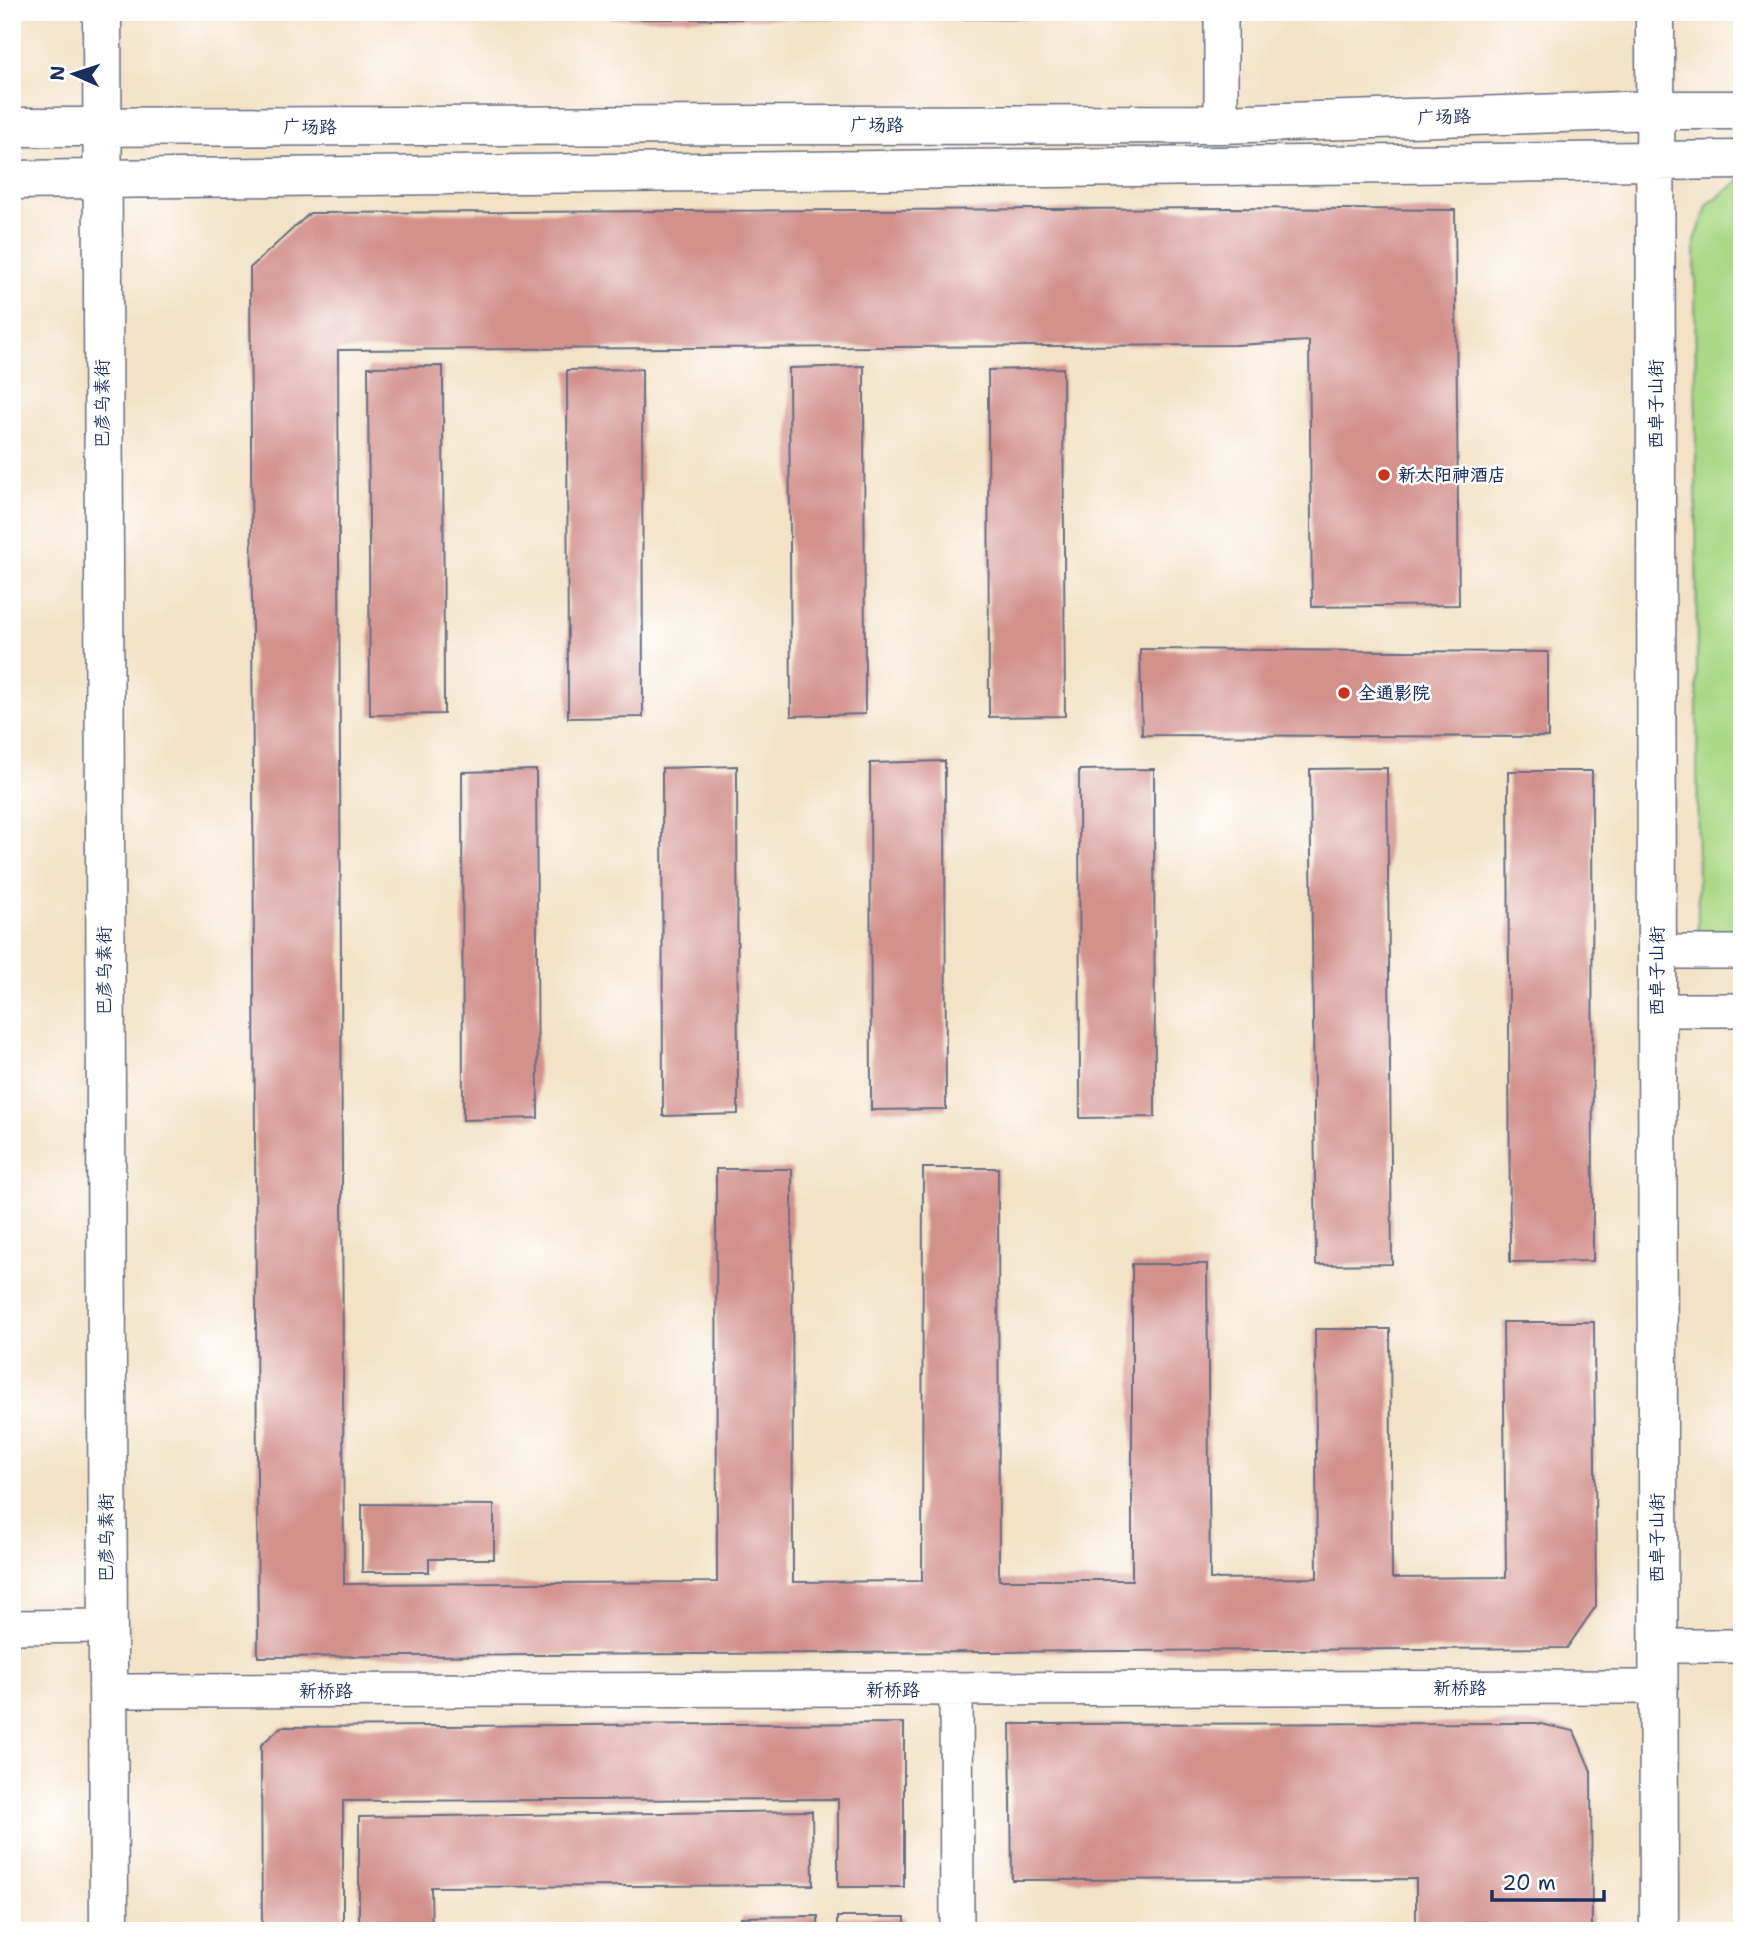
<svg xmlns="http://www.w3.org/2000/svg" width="1754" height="1943" viewBox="0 0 1754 1943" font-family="'Shantell Sans','LXGW WenKai TC',sans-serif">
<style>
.green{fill:#aad885;stroke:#628472;stroke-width:2}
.building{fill:#d3918c}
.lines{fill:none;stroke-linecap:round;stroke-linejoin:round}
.street-casing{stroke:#676e82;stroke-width:36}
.secondary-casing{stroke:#676e82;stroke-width:41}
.street{stroke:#fff;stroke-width:33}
.secondary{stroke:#fff;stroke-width:38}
.poi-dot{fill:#c8321e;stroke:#fff;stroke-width:2.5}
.labels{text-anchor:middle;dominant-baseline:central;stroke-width:5;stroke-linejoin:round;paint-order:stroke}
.street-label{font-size:18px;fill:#1b2f5e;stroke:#fff}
.poi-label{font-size:18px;font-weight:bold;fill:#1b2f5e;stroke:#fff;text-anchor:start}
</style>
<rect width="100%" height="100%" fill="#fff"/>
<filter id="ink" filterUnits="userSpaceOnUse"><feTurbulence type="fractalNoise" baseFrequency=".0143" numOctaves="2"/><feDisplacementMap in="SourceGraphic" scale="14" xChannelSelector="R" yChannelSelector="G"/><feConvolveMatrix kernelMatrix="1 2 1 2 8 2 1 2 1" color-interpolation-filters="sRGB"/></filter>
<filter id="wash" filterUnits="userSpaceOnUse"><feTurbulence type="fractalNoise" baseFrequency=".00686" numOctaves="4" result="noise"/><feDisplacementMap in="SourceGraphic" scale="28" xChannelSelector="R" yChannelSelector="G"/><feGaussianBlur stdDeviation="1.57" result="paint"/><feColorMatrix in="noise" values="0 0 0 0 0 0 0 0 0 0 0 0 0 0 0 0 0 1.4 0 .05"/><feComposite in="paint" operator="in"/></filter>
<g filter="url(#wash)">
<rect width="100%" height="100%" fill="#f3e2c6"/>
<path class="green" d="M 1742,179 L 1742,932 L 1698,932 L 1695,241 L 1708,204 Z"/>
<g id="blocks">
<path class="building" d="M 610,12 L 1187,12 L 1187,19 L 610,19 Z
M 1235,208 L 1455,210 L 1459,605 L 1312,607 L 1309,341 L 1235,345 L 338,350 L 344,1584 L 717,1582 L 716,1169 L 792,1169 L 793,1582 L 922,1581 L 923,1168 L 998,1168 L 999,1580 L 1132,1580 L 1132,1264 L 1207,1264 L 1210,1579 L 1317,1578 L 1315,1329 L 1390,1329 L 1392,1578 L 1506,1577 L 1503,1322 L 1594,1322 L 1596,1606 L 1567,1648 L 258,1657 L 250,268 L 310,213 Z
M 443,366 L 444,714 L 370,715 L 368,367 Z
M 864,366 L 865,714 L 791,716 L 789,368 Z
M 1063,368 L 1065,716 L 989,717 L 988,370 Z
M 642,369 L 643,717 L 568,718 L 567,370 Z
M 1140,649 L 1548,652 L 1548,737 L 1142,735 Z
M 945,761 L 946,1109 L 871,1110 L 870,763 Z
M 737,766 L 738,1114 L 663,1116 L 662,768 Z
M 1387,768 L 1392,1264 L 1316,1265 L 1310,769 Z
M 1154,769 L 1155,1117 L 1080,1118 L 1079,770 Z
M 536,770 L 538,1118 L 463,1120 L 462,772 Z
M 1508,771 L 1592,771 L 1593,1261 L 1510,1262 Z
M 362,1504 L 494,1505 L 494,1559 L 429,1559 L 429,1572 L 362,1572 Z
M 904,1723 L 904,1887 L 838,1887 L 838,1799 L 343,1801 L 343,1931 L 262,1931 L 261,1745 L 281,1727 Z
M 1536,1723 L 1574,1731 L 1591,1771 L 1592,1931 L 1416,1931 L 1416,1879 L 1012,1880 L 1010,1724 Z
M 812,1811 L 813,1885 L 431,1887 L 432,1931 L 359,1931 L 359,1817 Z
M 818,1916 L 818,1931 L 742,1931 L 741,1917 Z
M 837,1917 L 905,1917 L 905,1931 L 837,1931 Z
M 1142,1928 L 1184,1928 L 1184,1931 L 1142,1931 Z"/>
</g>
</g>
<g filter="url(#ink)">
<use href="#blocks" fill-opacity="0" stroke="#676e82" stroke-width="2"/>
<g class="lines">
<defs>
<path id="street" d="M 1221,12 L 1221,124
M 1657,952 L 1742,952
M 1657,1010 L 1742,1010
M 12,1627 L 107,1626
M 1658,1646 L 1742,1646
M 956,1690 L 957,1931
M 127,1691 L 1658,1687"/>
<path id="secondary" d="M 102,12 L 109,1931
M 1655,12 L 1659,1931
M 12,127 L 1221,124 L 1655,110 L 1742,110
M 12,180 L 1742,160"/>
</defs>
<use href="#street" class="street-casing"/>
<use href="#secondary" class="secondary-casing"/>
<use href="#street" class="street"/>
<use href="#secondary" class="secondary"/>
</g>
</g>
<g class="poi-dot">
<circle cx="1384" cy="475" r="7"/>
<circle cx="1344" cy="693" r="7"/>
</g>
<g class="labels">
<g class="street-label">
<text transform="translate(1444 117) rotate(-2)">广场路</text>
<text x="877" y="125">广场路</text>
<text x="310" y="127">广场路</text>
<text transform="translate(102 404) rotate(-90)">巴彦乌素街</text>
<text transform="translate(1656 404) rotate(-90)">西卓子山街</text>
<text transform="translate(104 971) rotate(-90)">巴彦乌素街</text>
<text transform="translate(1657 971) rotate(-90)">西卓子山街</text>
<text transform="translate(106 1538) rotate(-90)">巴彦乌素街</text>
<text transform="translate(1657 1538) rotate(-90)">西卓子山街</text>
<text x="1460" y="1688">新桥路</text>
<text x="893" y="1690">新桥路</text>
<text x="326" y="1691">新桥路</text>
</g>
<g class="poi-label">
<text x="1398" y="475">新太阳神酒店</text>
<text x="1358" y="693">全通影院</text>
</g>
</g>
<rect width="1754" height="1943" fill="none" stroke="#fff" stroke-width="42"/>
<g transform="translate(74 74) rotate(273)" stroke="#ffffff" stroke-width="5" paint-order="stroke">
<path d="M0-5L12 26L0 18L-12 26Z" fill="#1b2f5e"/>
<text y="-10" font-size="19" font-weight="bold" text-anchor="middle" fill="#1b2f5e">N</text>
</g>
<path d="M1492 1890v10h112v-10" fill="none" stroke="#1b2f5e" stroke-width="3.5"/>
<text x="1502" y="1890" font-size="21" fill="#1b2f5e" stroke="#ffffff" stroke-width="5" paint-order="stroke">20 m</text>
</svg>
